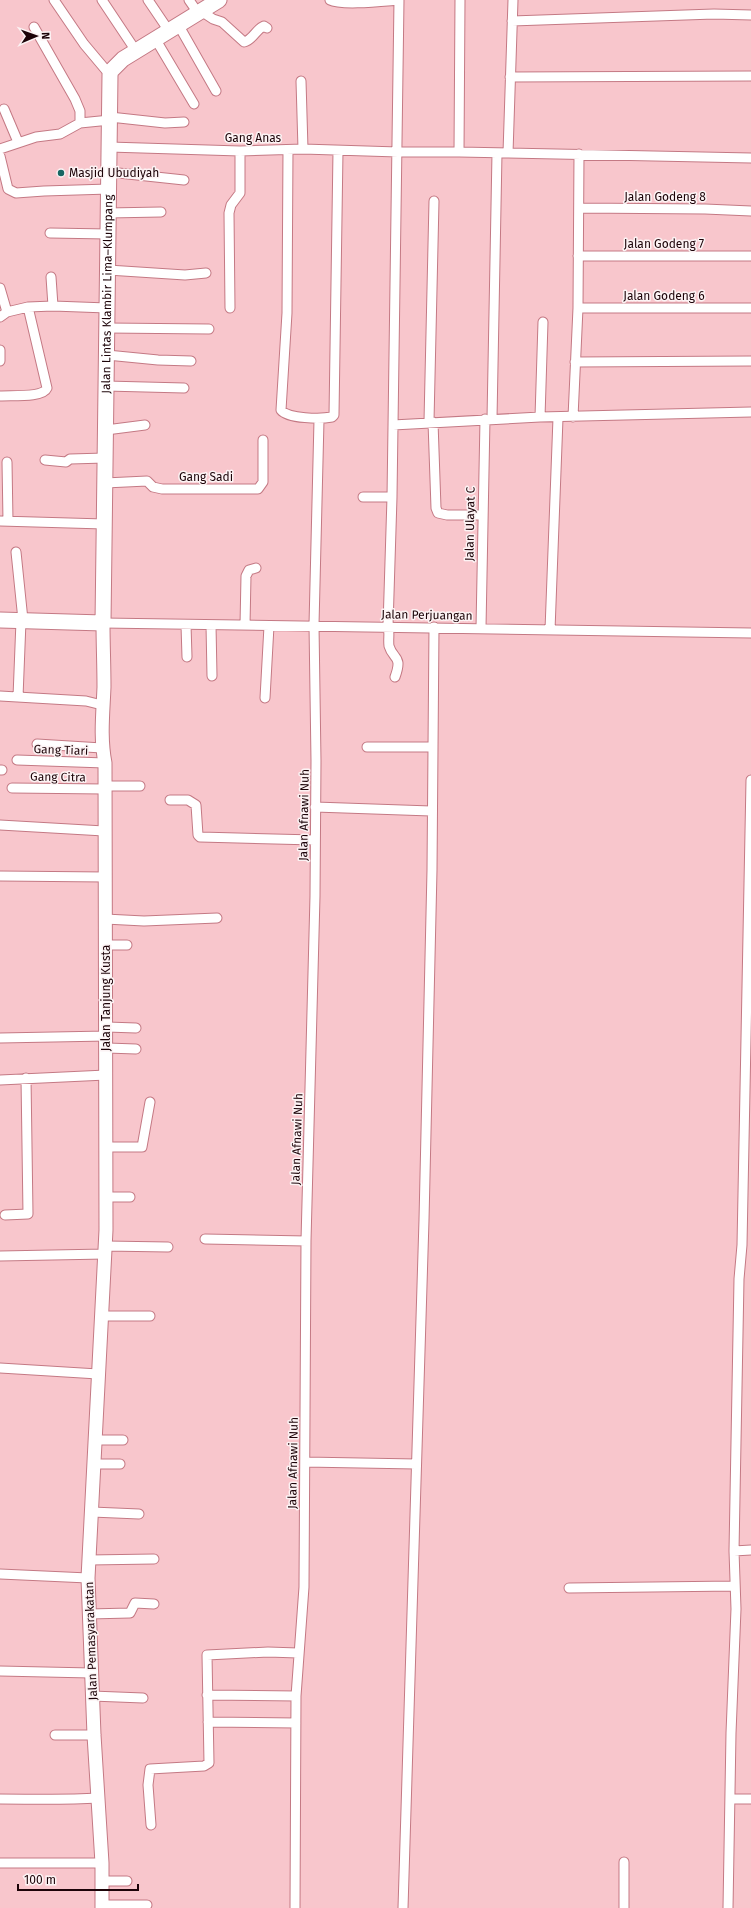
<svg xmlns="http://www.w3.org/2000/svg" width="751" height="1908" viewBox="0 0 751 1908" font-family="'Fira Sans',sans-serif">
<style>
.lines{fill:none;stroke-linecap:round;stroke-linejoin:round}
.street-casing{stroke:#c47984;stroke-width:11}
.secondary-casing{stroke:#c47984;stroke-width:15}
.primary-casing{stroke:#c47984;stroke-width:17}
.street{stroke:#fff;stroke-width:9}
.secondary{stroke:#fff;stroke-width:13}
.primary{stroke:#fff;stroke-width:15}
.poi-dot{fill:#186663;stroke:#fcf3f4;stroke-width:1.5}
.labels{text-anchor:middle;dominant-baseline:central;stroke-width:3;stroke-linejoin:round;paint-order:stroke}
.street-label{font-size:12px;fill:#1c0308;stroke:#fcf3f4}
.poi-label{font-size:12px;fill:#1c0308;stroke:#fcf3f4;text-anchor:start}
</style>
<rect width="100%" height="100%" fill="#f8c6cc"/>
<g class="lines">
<defs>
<path id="street" d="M 54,0 L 84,44 L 110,75
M 102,0 L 136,51
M 148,0 L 169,31
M 189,0 L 198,13
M 330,0 C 342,6 385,1 399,0
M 201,11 L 213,19 L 222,22 L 244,42 C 253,40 256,29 264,26 L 267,28
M 512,21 L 714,14 L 751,15
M 179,26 L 216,91
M 34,27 L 75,99 L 80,111 L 80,123
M 156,40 L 194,104
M 510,77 L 751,76
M 301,81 L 303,149
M 4,109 L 18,142
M 110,117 L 165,123 L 184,122
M 109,147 L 240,151 L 303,149 L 398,152 L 459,152 L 751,158
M 0,149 L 36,137 L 60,134 L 80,123 L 110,120
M 288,150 L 287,313 L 281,410 C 288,419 321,419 332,417 L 334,415 L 338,151
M 459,152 L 460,0
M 508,153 L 513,0
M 0,156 L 8,189 L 16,193 L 44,191 L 109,189
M 109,172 L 184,180
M 579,208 L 705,209 L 751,211
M 108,213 L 161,212
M 50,233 L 108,234
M 578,256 L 751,256
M 108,270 L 185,275 L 206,273
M 51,277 L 53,306
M 0,288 L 7,312
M 230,308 L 229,213 L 231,205 L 240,193 L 240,151
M 578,308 L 751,308
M 0,317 L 7,312 L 28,307
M 107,328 L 209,329
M 0,350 L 0,361
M 107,355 L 158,360 L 191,361
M 575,362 L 751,361
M 106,386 L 184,388
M 0,396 C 11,395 43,398 47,388 L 28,307 L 53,306 L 107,308
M 540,417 L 543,322
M 573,417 L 578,308 L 579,154
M 492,419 L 497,153
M 429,421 L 434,201
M 433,422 L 436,508 L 438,513 L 447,515 L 482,515
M 393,425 L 540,417 L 751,412
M 106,430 L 145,425
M 45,460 L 66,462 L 70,459 L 105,458
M 7,462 L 8,521
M 105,483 L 147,481 L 153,487 L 162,489 L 258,489 L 263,482 L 263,440
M 363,497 L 392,497
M 0,521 L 104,524
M 16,552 L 23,620
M 103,623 L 751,633
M 186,625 L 187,657
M 211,625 L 212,676
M 245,625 L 246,576 L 249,570 L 256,568
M 481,628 L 485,419
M 550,630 L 558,418
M 395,677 C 403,655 393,660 389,646 C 388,639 390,633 388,626 L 392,497 L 399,0
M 0,696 L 86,701 L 102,705
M 18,697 L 21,621
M 265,698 L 269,626
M 37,744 L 102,748
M 367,747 L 432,747
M 17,760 L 105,763
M 0,770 L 2,770
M 104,786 L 140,786
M 12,788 L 104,789
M 170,800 L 188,800 L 196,805 L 198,835 L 200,837 L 315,840
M 315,807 L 431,811
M 0,825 L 104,831
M 0,876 L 105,877
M 105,919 L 144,921 L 217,918
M 106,945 L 127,945
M 107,1027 L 136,1028
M 0,1038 L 107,1036
M 107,1048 L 136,1049
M 0,1080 L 106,1075
M 107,1147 L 142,1147 L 150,1102
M 106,1197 L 130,1197
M 5,1215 L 28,1214 L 26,1078
M 205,1239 L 306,1241
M 106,1246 L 168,1247
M 0,1256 L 105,1254
M 102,1316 L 150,1316
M 0,1368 L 98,1374
M 96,1440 L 123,1440
M 305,1462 L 416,1464
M 94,1464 L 120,1464
M 92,1512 L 139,1514
M 734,1551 L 751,1550
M 89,1560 L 154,1559
M 0,1574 L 88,1578
M 569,1588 L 735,1586
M 89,1614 L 130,1613 L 135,1603 L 154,1604
M 0,1671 L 91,1673
M 207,1695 L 296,1696
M 92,1696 L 143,1698
M 208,1722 L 296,1723
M 55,1735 L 94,1735
M 0,1799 C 33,1799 65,1800 98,1798
M 730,1799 L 751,1799
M 151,1825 L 148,1785 L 150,1769 L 204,1766 L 209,1763 L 207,1655 L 268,1652 L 298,1653
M 0,1863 L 102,1863
M 102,1881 L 127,1881
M 102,1905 L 147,1905
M 295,1908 L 296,1696 L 304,1587 L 306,1241 L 315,896 L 316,761 L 314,625 L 319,420
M 403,1908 L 424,1220 L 432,870 L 434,627
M 624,1908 L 624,1862
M 728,1908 L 731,1733 L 736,1609 L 734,1551 L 739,1279 L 742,1245 L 751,780"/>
<path id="secondary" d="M 102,1908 L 102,1863 L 94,1735 L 88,1578 L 106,1230 L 105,763 C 100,737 103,713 104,687 C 104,666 103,644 103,623"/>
<g id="primary">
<path id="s1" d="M 0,620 L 103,623 L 110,75 L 111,71 L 123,59 L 219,0"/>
</g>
</defs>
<use href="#street" class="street-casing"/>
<use href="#secondary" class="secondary-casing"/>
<use href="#primary" class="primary-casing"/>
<use href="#street" class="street"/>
<use href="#secondary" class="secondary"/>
<use href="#primary" class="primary"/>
</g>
<circle class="poi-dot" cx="61" cy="173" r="4"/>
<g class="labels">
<g class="street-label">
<text x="253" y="138">Gang Anas</text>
<text x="665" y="197">Jalan Godeng 8</text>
<text x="664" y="244">Jalan Godeng 7</text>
<text stroke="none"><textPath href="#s1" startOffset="432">Jalan Lintas Klambir Lima–Klumpang</textPath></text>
<text x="664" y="296">Jalan Godeng 6</text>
<text x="206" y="477">Gang Sadi</text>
<text transform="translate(470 524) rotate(-89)">Jalan Ulayat C</text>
<text transform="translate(427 615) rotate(1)">Jalan Perjuangan</text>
<text transform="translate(61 750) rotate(2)">Gang Tiari</text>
<text transform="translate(58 777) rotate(1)">Gang Citra</text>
<text transform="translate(304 815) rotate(-89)">Jalan Afnawi Nuh</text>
<text transform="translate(106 998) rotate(-90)">Jalan Tanjung Kusta</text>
<text transform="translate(297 1139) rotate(-88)">Jalan Afnawi Nuh</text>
<text transform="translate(293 1463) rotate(-89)">Jalan Afnawi Nuh</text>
<text transform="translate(91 1641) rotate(-92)">Jalan Pemasyarakatan</text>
</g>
<g class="poi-label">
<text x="69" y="173">Masjid Ubudiyah</text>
</g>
</g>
<g transform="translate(36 36) rotate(88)" stroke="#fcf3f4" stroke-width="3" paint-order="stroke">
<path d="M0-3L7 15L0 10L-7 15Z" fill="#1c0308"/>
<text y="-6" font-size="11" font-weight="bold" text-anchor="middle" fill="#1c0308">N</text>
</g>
<path d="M18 1884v6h120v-6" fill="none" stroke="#1c0308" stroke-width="2"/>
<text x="24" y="1884" font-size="12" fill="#1c0308" stroke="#fcf3f4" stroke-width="3" paint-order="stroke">100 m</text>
</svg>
